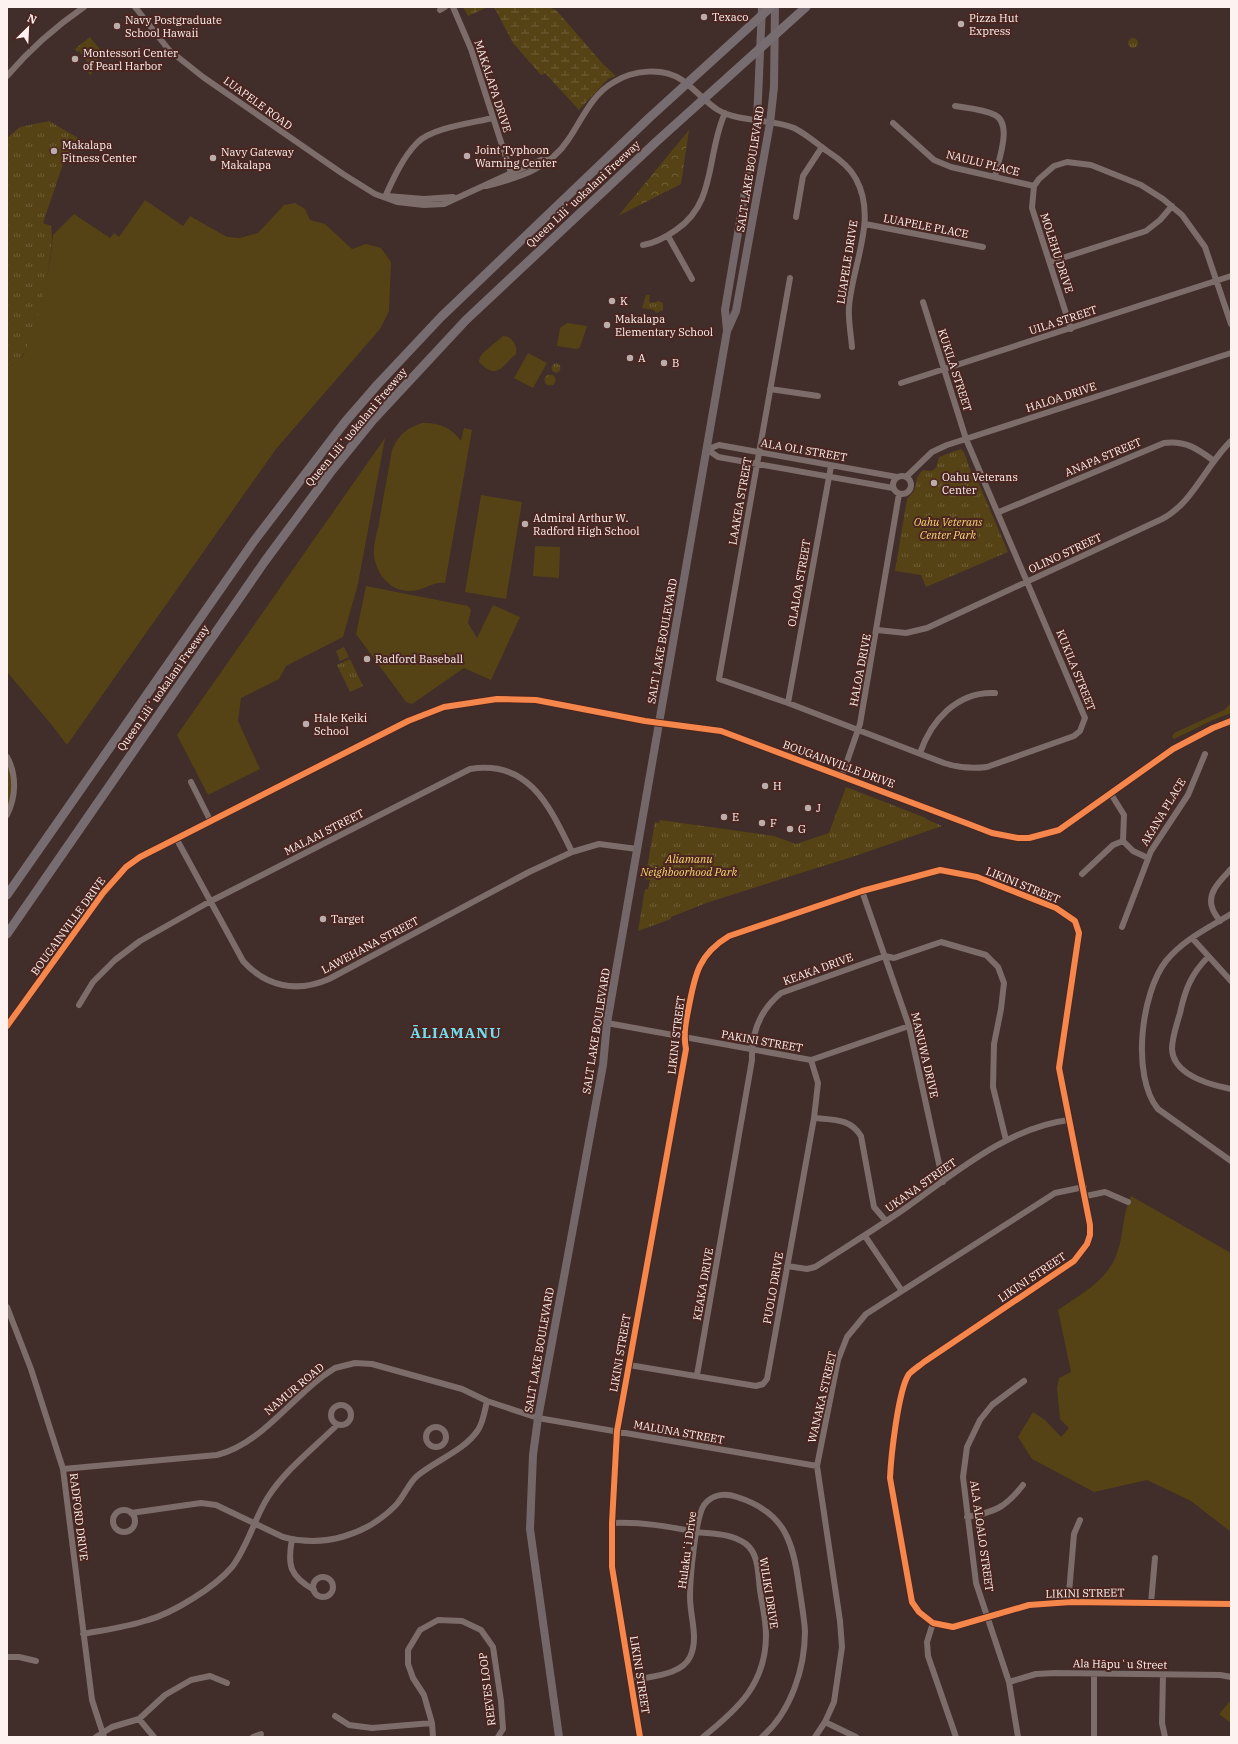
<svg xmlns="http://www.w3.org/2000/svg" width="1238" height="1744" viewBox="0 0 1238 1744" font-family="'IBM Plex Serif',serif">
<style>
.grass{fill:#554315}
.forest{fill:url(#forest-crowns)}
.wetland{fill:url(#wetland-marsh)}
.park{fill:url(#park-tufts)}
.lines{fill:none;stroke-linecap:round;stroke-linejoin:round}
.minor{stroke:#7c6c6a;stroke-width:6}
.major{stroke:#746769;stroke-width:8}
.highway{stroke:#776c70;stroke-width:9}
.cycleway-casing{stroke:#4b2620;stroke-width:8}
.cycleway{stroke:#f5874c;stroke-width:6}
.poi-dot{fill:#bbadab;stroke:#4b2620;stroke-width:1.5}
.labels{text-anchor:middle;dominant-baseline:central;stroke-width:4;stroke-linejoin:round;paint-order:stroke}
.poi-label{font-size:11px;fill:#fdf2f0;stroke:#4b2620;text-anchor:start}
.street-label{font-size:11px;fill:#fdf2f0;stroke:#4b2620}
.park-label{font-size:11px;font-style:italic;fill:#fad673;stroke:#4b2620}
.district-label{font-size:15px;font-weight:bold;letter-spacing:1px;fill:#73dcee;stroke:#4b2620}
</style>
<defs>
<pattern id="forest-crowns" width="20" height="18" patternUnits="userSpaceOnUse"><rect width="20" height="18" fill="#554315"/><path d="M2 6a3 3 0 1 1 6 0M12 15a3 3 0 1 1 6 0" fill="none" stroke="#6e5f37"/></pattern>
<pattern id="wetland-marsh" width="20" height="14" patternUnits="userSpaceOnUse"><rect width="20" height="14" fill="#554315"/><path d="M1 5h8M5 5V1M11 12h8M15 12V8" fill="none" stroke="#6e5f37"/></pattern>
<pattern id="park-tufts" width="24" height="20" patternUnits="userSpaceOnUse"><rect width="24" height="20" fill="#554315"/><path d="M3 7l-1-3M5 7V3M7 7l1-3M15 17l-1-3M17 17v-4M19 17l1-3" fill="none" stroke="#6e5f37"/></pattern>
</defs>
<rect width="100%" height="100%" fill="#412d2a"/>
<path class="grass" d="M 145,200 L 183,226 L 190,216 L 227,237 L 240,238 L 258,233 L 284,205 L 295,203 L 305,209 L 310,220 L 325,224 L 352,249 L 366,244 L 381,248 L 391,262 L 389,311 L 380,329 L 276,449 L 67,745 L 51,724 L 7,672 L 7,369 L 23,356 L 29,342 L 43,296 L 50,262 L 53,235 L 74,214 L 110,238 L 114,233 L 119,237 Z
M 567,323 L 587,326 L 580,347 L 577,349 L 557,346 L 560,328 Z
M 503,336 C 512,336 518,346 516,354 C 500,368 497,380 479,362 L 480,357 L 484,352 Z
M 528,353 L 547,363 L 533,388 L 514,378 Z
M 422,423 C 439,422 452,428 461,441 L 464,428 L 472,430 L 445,583 C 430,581 421,595 401,590 C 386,586 376,571 374,556 C 373,545 377,533 379,523 C 383,498 388,474 392,450 C 398,435 407,428 422,423 Z
M 385,438 L 358,584 L 343,637 L 286,666 L 279,679 L 241,698 L 238,721 L 260,769 L 208,795 L 177,735 Z
M 481,495 L 522,502 L 506,599 L 465,592 Z
M 535,546 L 560,547 L 559,578 L 533,576 Z
M 366,586 L 468,606 L 471,610 L 468,623 L 477,638 L 493,605 L 520,617 L 491,680 L 464,668 L 412,704 L 406,702 L 356,634 Z
M 1231,703 L 1231,713 L 1213,720 L 1174,739 L 1172,737 L 1174,733 L 1224,710 Z
M 1131,1196 L 1231,1253 L 1231,1532 L 1191,1501 L 1147,1480 L 1094,1492 L 1032,1459 L 1018,1437 L 1033,1412 L 1045,1420 L 1061,1437 L 1069,1428 L 1060,1419 L 1057,1388 L 1059,1378 L 1071,1372 L 1058,1310 C 1080,1294 1108,1281 1117,1253 C 1124,1234 1122,1215 1131,1196 Z
M 1231,1700 L 1231,1723 L 1219,1714 Z"/>
<path class="forest" d="M 689,130 L 681,184 L 618,216 Z"/>
<path class="wetland" d="M 463,7 L 488,7 L 468,16 Z
M 494,7 L 549,7 L 557,11 L 603,64 L 616,76 L 608,79 L 579,110 L 545,73 L 541,75 L 513,43 Z"/>
<path class="park" d="M 90,37 L 101,51 L 91,75 L 88,72 L 92,68 L 79,51 L 77,52 L 75,49 Z
M1128 43a5 5 0 1 1 10 0a5 5 0 1 1-10 0Z
M 49,121 L 78,138 L 63,164 L 43,223 L 51,226 C 56,252 37,332 23,355 C 20,360 12,365 7,369 L 7,138 L 20,127 Z
M 646,295 L 650,295 L 649,302 L 653,303 L 658,301 L 663,303 L 663,310 L 656,313 L 654,310 L 642,308 Z
M551.5 368a4.5 4.5 0 1 1 9 0a4.5 4.5 0 1 1-9 0Z
M544.5 380a5.5 5.5 0 1 1 11 0a5.5 5.5 0 1 1-11 0Z
M 961,449 L 964,452 L 975,483 L 978,482 L 980,486 L 1008,552 L 926,587 L 921,575 L 895,571 L 907,499 C 909,496 912,494 914,491 C 918,482 914,478 923,470 L 931,471 L 936,468 L 939,457 Z
M 344,647 L 349,657 L 340,661 L 336,651 Z
M 350,659 L 363,686 L 350,692 L 337,665 Z
M 7,757 L 14,786 L 7,815 Z
M 846,787 L 926,818 L 926,819 L 942,826 L 858,855 L 709,902 L 671,917 L 671,919 L 638,931 L 645,889 L 648,889 L 650,880 L 645,879 L 655,822 L 659,823 L 660,820 L 774,836 L 796,844 L 829,833 Z"/>
<g class="lines">
<path class="minor" d="M 135,7 L 169,50 L 203,77 L 343,174 L 375,194 L 397,202 L 424,205 L 444,204 L 518,170 L 541,160 L 548,160
M 453,7 L 471,49 L 511,173
M 440,10 L 445,7
M 7,76 C 30,49 55,27 84,7
M 955,106 C 967,108 983,109 995,115 C 1013,124 998,161 995,177
M 893,123 L 934,160 L 951,167 L 1034,186
M 486,186 C 518,178 549,169 568,140 C 582,120 591,95 614,82 C 633,70 663,67 682,80 C 695,89 705,102 718,110 C 741,123 770,118 794,128 C 806,134 816,143 827,151 C 838,158 850,167 856,179 C 878,219 852,265 849,307 C 848,320 851,334 852,347
M 387,196 L 424,199 L 453,197
M 385,197 C 393,179 403,157 417,143 C 431,128 472,123 493,118
M 796,217 L 803,176 L 822,147
M 865,224 L 983,247
M 668,236 L 692,279
M 643,245 C 656,243 666,237 676,230 C 717,203 706,154 725,113
M 1050,262 L 1146,231 L 1160,220 L 1172,206
M 790,278 L 719,679 L 788,703 L 944,763 C 959,768 971,769 987,767 L 1074,736 L 1080,731 L 1085,718 L 966,439 L 923,302
M 1071,329 L 1032,208 L 1034,186 L 1039,179 L 1054,166 L 1067,162 L 1091,165 L 1141,185 L 1163,199 L 1182,215 L 1205,247 L 1231,324
M 901,383 L 1231,276
M 770,389 L 818,396
M 707,449 L 718,457 L 893,488
M 708,449 L 719,445 L 897,477
M893 485a9 9 0 1 1 18 0a9 9 0 1 1-18 0Z
M 906,477 L 932,452 L 947,445 L 1231,353
M 999,512 L 1164,443 C 1185,440 1198,449 1214,461
M 877,630 L 906,633 L 927,628 L 1162,519 C 1193,503 1206,465 1231,441
M 788,703 L 831,466
M 920,753 C 931,721 957,691 995,693
M 7,757 C 17,775 16,797 7,815
M 842,776 L 860,724 L 899,494
M 191,782 L 210,820
M 1111,794 L 1124,815 L 1123,841 L 1133,851 L 1148,858
M 176,838 L 243,961 C 266,987 297,993 329,979 L 529,872 L 572,852 L 599,844 L 637,849
M 1082,874 L 1113,845 L 1123,841
M 862,891 L 909,1026 L 943,1182
M 1231,914 C 1208,928 1183,940 1166,961 C 1141,993 1131,1076 1158,1109 L 1231,1161
M 1220,921 C 1217,917 1213,912 1212,907 C 1207,892 1222,879 1231,869
M 1122,927 L 1151,851 L 1188,795 L 1205,754
M 1192,938 L 1231,981
M 1208,957 C 1191,974 1185,990 1180,1013 C 1177,1024 1172,1037 1172,1049 C 1173,1075 1211,1085 1231,1089
M 79,1005 L 93,982 L 115,960 L 140,941 L 209,902 L 470,769 C 529,759 550,807 572,852
M 607,1023 L 811,1060 L 909,1026
M 7,1026 L 103,893 L 126,867 L 140,857 L 408,721 L 444,707 L 497,699 L 536,700 L 645,721 L 721,731 L 966,823 L 992,833 L 1018,838 L 1029,838 L 1059,830 L 1173,749 L 1213,728 L 1231,721
M 814,1118 C 833,1120 850,1118 861,1136 L 874,1207 L 886,1221
M 1086,1196 L 1105,1192 L 1128,1202
M 865,1236 L 902,1291
M 787,1266 L 807,1269 L 815,1267 C 846,1247 877,1228 907,1207 C 955,1173 1009,1127 1069,1120
M 7,1307 L 31,1369 L 63,1469 L 92,1700 L 104,1737
M 629,1365 L 756,1386 L 763,1384 L 767,1379 L 814,1118 L 818,1083 L 811,1060
M 697,1375 L 752,1060 C 751,1033 759,1011 781,993 L 885,956 L 894,958 L 941,942 L 986,955 L 998,967 L 1004,983 L 1001,1009 L 994,1044 L 993,1087 L 1006,1140
M331 1415a10 10 0 1 1 20 0a10 10 0 1 1-20 0Z
M426 1437a10 10 0 1 1 20 0a10 10 0 1 1-20 0Z
M 63,1469 L 217,1455 C 260,1444 288,1402 323,1376 L 335,1368 L 355,1363 L 372,1364 L 462,1389 L 487,1401 L 538,1418 L 817,1466
M113 1521a11 11 0 1 1 22 0a11 11 0 1 1-22 0Z
M 131,1513 L 201,1503 L 216,1505 L 283,1537 C 324,1548 366,1535 395,1506 C 404,1497 408,1484 417,1476 C 436,1460 464,1451 478,1430 C 483,1423 485,1410 487,1401
M 967,1517 C 995,1512 1005,1508 1023,1485
M 612,1523 C 644,1522 665,1526 696,1532 C 713,1534 731,1533 746,1544 C 759,1554 758,1575 760,1590 C 762,1604 766,1620 766,1635 C 766,1684 738,1709 703,1737
M 292,1539 C 287,1566 290,1576 314,1590
M313 1587a10 10 0 1 1 20 0a10 10 0 1 1-20 0Z
M 1071,1602 L 1069,1593 L 1074,1534 L 1080,1520
M 1151,1603 L 1155,1558
M 933,1623 L 927,1642 L 928,1656 L 956,1737
M 83,1634 C 104,1630 127,1627 148,1620 C 173,1613 215,1587 232,1567 C 248,1546 254,1519 268,1497 C 286,1469 314,1448 337,1425
M 7,1657 L 19,1657 L 36,1661
M 1163,1675 L 1162,1723 L 1165,1737
M 630,1681 C 649,1676 681,1676 690,1657 C 699,1638 690,1617 690,1597 C 690,1579 695,1519 704,1505 C 712,1494 725,1493 737,1497 C 784,1512 793,1540 799,1586 C 801,1600 804,1616 805,1631 C 805,1668 791,1712 762,1737
M 1009,1682 L 1036,1674 L 1055,1673 L 1220,1675 L 1231,1677
M 335,1716 L 349,1725 L 372,1728 L 432,1723
M 139,1719 L 154,1737
M 825,1722 L 856,1737
M 96,1737 L 112,1727 L 139,1719 L 165,1695 L 191,1680 L 210,1676 L 227,1683
M 253,1737 L 261,1734
M 433,1737 L 432,1723 L 424,1695 L 413,1678 L 408,1664 L 408,1650 L 420,1630 L 438,1620 L 462,1621 L 481,1630 L 493,1647 L 501,1701 L 503,1729 L 498,1737
M 640,1737 L 612,1567 L 612,1523 L 617,1431 L 686,1049 C 683,1034 686,1021 689,1006 C 695,974 699,954 729,936 L 862,891 L 940,870 L 977,877 L 1056,908 L 1075,921 L 1079,933 L 1059,1068 L 1090,1225 L 1090,1235 L 1087,1244 L 1074,1261 L 924,1362 C 919,1366 913,1370 909,1374 C 898,1390 891,1457 890,1478 L 912,1602 L 919,1612 L 933,1623 L 953,1627 L 1029,1605 L 1071,1602 L 1231,1604
M 815,1737 L 825,1722 L 834,1702 L 842,1647 L 840,1621 L 817,1466 L 838,1360 L 847,1337 L 866,1314 L 1055,1193 L 1084,1187
M 1018,1737 L 1009,1682 L 976,1583 L 963,1477 L 967,1447 L 980,1420 L 992,1405 L 1024,1381
M 1094,1737 L 1094,1674"/>
<path class="major" d="M 727,330 L 725,310 L 757,121 L 762,7
M 559,1737 L 530,1529 L 533,1455 L 538,1418 L 603,1065 L 607,1023 L 727,331 L 736,311 L 770,123 L 774,87 L 775,7"/>
<path class="highway" d="M 7,895 L 254,541 L 345,422 L 378,384 L 441,317 L 649,118 L 771,7
M 7,934 L 265,561 L 330,473 L 373,420 L 466,320 L 656,142 L 806,7"/>
<defs>
<path id="cycleway" d="M 7,1026 L 103,893 L 126,867 L 140,857 L 408,721 L 444,707 L 497,699 L 536,700 L 645,721 L 721,731 L 966,823 L 992,833 L 1018,838 L 1029,838 L 1059,830 L 1173,749 L 1213,728 L 1231,721
M 640,1737 L 612,1567 L 612,1523 L 617,1431 L 686,1049 C 683,1034 686,1021 689,1006 C 695,974 699,954 729,936 L 862,891 L 940,870 L 977,877 L 1056,908 L 1075,921 L 1079,933 L 1059,1068 L 1090,1225 L 1090,1235 L 1087,1244 L 1074,1261 L 924,1362 C 919,1366 913,1370 909,1374 C 898,1390 891,1457 890,1478 L 912,1602 L 919,1612 L 933,1623 L 953,1627 L 1029,1605 L 1071,1602 L 1231,1604"/>
</defs>
<use href="#cycleway" class="cycleway-casing"/>
<use href="#cycleway" class="cycleway"/>
</g>
<g class="poi-dot">
<circle cx="704" cy="17" r="4"/>
<circle cx="961" cy="24" r="4"/>
<circle cx="117" cy="26" r="4"/>
<circle cx="75" cy="59" r="4"/>
<circle cx="54" cy="151" r="4"/>
<circle cx="467" cy="156" r="4"/>
<circle cx="213" cy="158" r="4"/>
<circle cx="612" cy="301" r="4"/>
<circle cx="607" cy="325" r="4"/>
<circle cx="630" cy="358" r="4"/>
<circle cx="664" cy="363" r="4"/>
<circle cx="934" cy="483" r="4"/>
<circle cx="525" cy="524" r="4"/>
<circle cx="367" cy="659" r="4"/>
<circle cx="306" cy="724" r="4"/>
<circle cx="765" cy="786" r="4"/>
<circle cx="808" cy="808" r="4"/>
<circle cx="724" cy="817" r="4"/>
<circle cx="762" cy="823" r="4"/>
<circle cx="790" cy="829" r="4"/>
<circle cx="323" cy="919" r="4"/>
</g>
<g class="labels">
<g class="poi-label">
<text x="712" y="17">Texaco</text>
<text x="969" y="18">Pizza Hut<tspan x="969" dy="13">Express</tspan></text>
<text x="125" y="20">Navy Postgraduate<tspan x="125" dy="13">School Hawaii</tspan></text>
<text x="83" y="53">Montessori Center<tspan x="83" dy="13">of Pearl Harbor</tspan></text>
<text x="62" y="145">Makalapa<tspan x="62" dy="13">Fitness Center</tspan></text>
<text x="475" y="150">Joint Typhoon<tspan x="475" dy="13">Warning Center</tspan></text>
<text x="221" y="152">Navy Gateway<tspan x="221" dy="13">Makalapa</tspan></text>
<text x="620" y="301">K</text>
<text x="615" y="319">Makalapa<tspan x="615" dy="13">Elementary School</tspan></text>
<text x="638" y="358">A</text>
<text x="672" y="363">B</text>
<text x="942" y="477">Oahu Veterans<tspan x="942" dy="13">Center</tspan></text>
<text x="533" y="518">Admiral Arthur W.<tspan x="533" dy="13">Radford High School</tspan></text>
<text x="375" y="659">Radford Baseball</text>
<text x="314" y="718">Hale Keiki<tspan x="314" dy="13">School</tspan></text>
<text x="773" y="786">H</text>
<text x="816" y="808">J</text>
<text x="732" y="817">E</text>
<text x="770" y="823">F</text>
<text x="798" y="829">G</text>
<text x="331" y="919">Target</text>
</g>
<g class="street-label">
<text transform="translate(493 86) rotate(72)">MAKALAPA DRIVE</text>
<text transform="translate(258 103) rotate(36)">LUAPELE ROAD</text>
<text transform="translate(983 163) rotate(14)">NAULU PLACE</text>
<text transform="translate(750 169) rotate(-81)">SALT LAKE BOULEVARD</text>
<text transform="translate(583 194) rotate(-43)">Queen Liliʻuokalani Freeway</text>
<text transform="translate(926 226) rotate(11)">LUAPELE PLACE</text>
<text transform="translate(1057 253) rotate(72)">MOLEHU DRIVE</text>
<text transform="translate(847 262) rotate(-81)">LUAPELE DRIVE</text>
<text transform="translate(1063 320) rotate(-18)">UILA STREET</text>
<text transform="translate(955 370) rotate(72)">KUKILA STREET</text>
<text transform="translate(1061 397) rotate(-18)">HALOA DRIVE</text>
<text transform="translate(356 427) rotate(-50)">Queen Liliʻuokalani Freeway</text>
<text transform="translate(804 450) rotate(10)">ALA OLI STREET</text>
<text transform="translate(1103 457) rotate(-23)">ANAPA STREET</text>
<text transform="translate(740 501) rotate(-80)">LAAKEA STREET</text>
<text transform="translate(1065 553) rotate(-25)">OLINO STREET</text>
<text transform="translate(799 583) rotate(-80)">OLALOA STREET</text>
<text transform="translate(662 641) rotate(-80)">SALT LAKE BOULEVARD</text>
<text transform="translate(860 670) rotate(-79)">HALOA DRIVE</text>
<text transform="translate(1076 670) rotate(68)">KUKILA STREET</text>
<text transform="translate(163 688) rotate(-55)">Queen Liliʻuokalani Freeway</text>
<text transform="translate(839 764) rotate(20)">BOUGAINVILLE DRIVE</text>
<text transform="translate(1163 812) rotate(-59)">AKANA PLACE</text>
<text transform="translate(324 832) rotate(-27)">MALAAI STREET</text>
<text transform="translate(1023 885) rotate(22)">LIKINI STREET</text>
<text transform="translate(68 926) rotate(-54)">BOUGAINVILLE DRIVE</text>
<text transform="translate(370 945) rotate(-28)">LAWEHANA STREET</text>
<text transform="translate(818 969) rotate(-20)">KEAKA DRIVE</text>
<text transform="translate(596 1031) rotate(-81)">SALT LAKE BOULEVARD</text>
<text transform="translate(676 1035) rotate(-83)">LIKINI STREET</text>
<text transform="translate(762 1041) rotate(10)">PAKINI STREET</text>
<text transform="translate(925 1055) rotate(77)">MANUWA DRIVE</text>
<text transform="translate(921 1185) rotate(-35)">UKANA STREET</text>
<text transform="translate(1032 1277) rotate(-34)">LIKINI STREET</text>
<text transform="translate(703 1284) rotate(-80)">KEAKA DRIVE</text>
<text transform="translate(773 1288) rotate(-80)">PUOLO DRIVE</text>
<text transform="translate(539 1350) rotate(-80)">SALT LAKE BOULEVARD</text>
<text transform="translate(620 1353) rotate(-80)">LIKINI STREET</text>
<text transform="translate(294 1389) rotate(-40)">NAMUR ROAD</text>
<text transform="translate(822 1397) rotate(-77)">WANAKA STREET</text>
<text transform="translate(679 1432) rotate(10)">MALUNA STREET</text>
<text transform="translate(79 1517) rotate(83)">RADFORD DRIVE</text>
<text transform="translate(982 1536) rotate(82)">ALA ALOALO STREET</text>
<text transform="translate(687 1550) rotate(-82)">Hulakuʻi Drive</text>
<text transform="translate(769 1593) rotate(81)">WILIKI DRIVE</text>
<text transform="translate(1085 1593) rotate(-1)">LIKINI STREET</text>
<text transform="translate(1120 1664) rotate(1)">Ala Hāpuʻu Street</text>
<text transform="translate(640 1675) rotate(81)">LIKINI STREET</text>
<text transform="translate(487 1689) rotate(-97)">REEVES LOOP</text>
</g>
<g class="park-label">
<text x="948" y="522">Oahu Veterans<tspan x="948" dy="13">Center Park</tspan></text>
<text x="689" y="859">Aliamanu<tspan x="689" dy="13">Neighboorhood Park</tspan></text>
</g>
<g class="district-label">
<text x="456" y="1032">ĀLIAMANU</text>
</g>
</g>
<rect width="1238" height="1744" fill="none" stroke="#fdf2f0" stroke-width="16"/>
<g transform="translate(28 28) rotate(24)" stroke="#4b2620" stroke-width="3" paint-order="stroke">
<path d="M0-3L7 15L0 10L-7 15Z" fill="#fdf2f0"/>
<text y="-6" font-size="11" font-weight="bold" text-anchor="middle" fill="#fdf2f0">N</text>
</g>
</svg>
